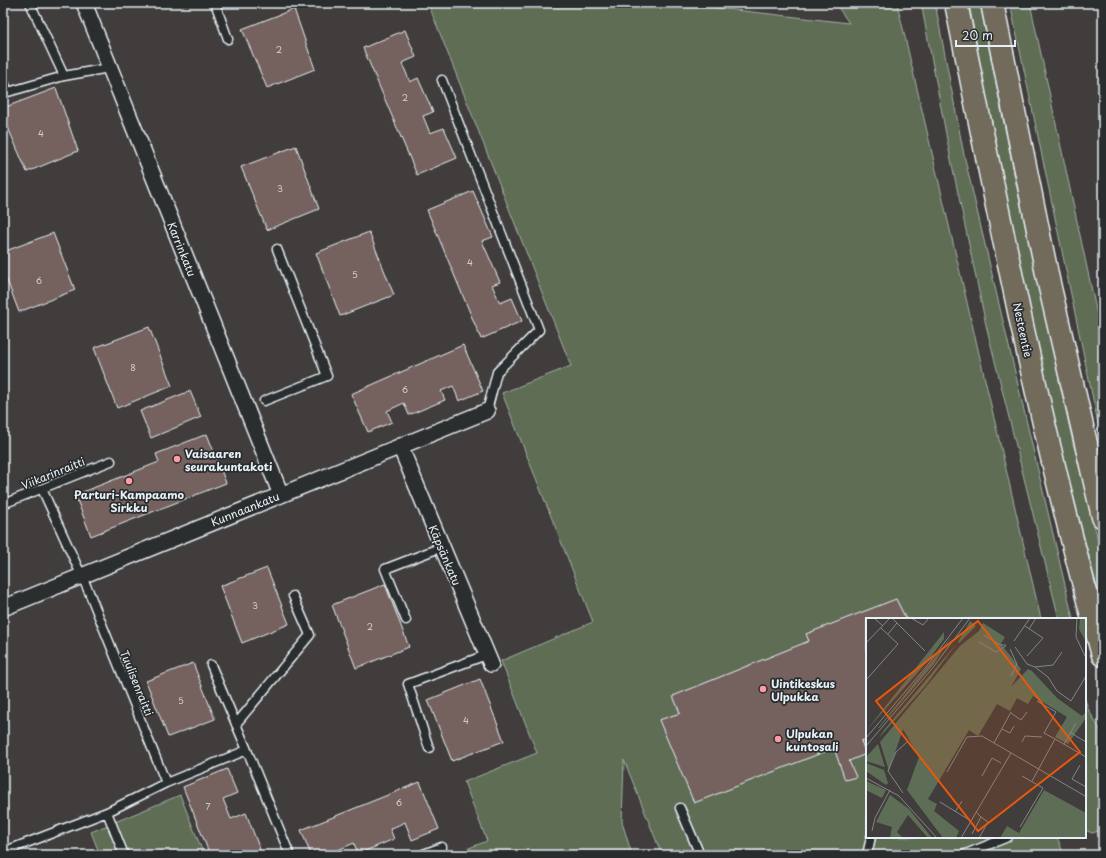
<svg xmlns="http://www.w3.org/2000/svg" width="1106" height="858" viewBox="0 0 1106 858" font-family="'Playpen Sans',sans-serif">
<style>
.green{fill:#5e6d55;stroke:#a3afa6}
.building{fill:#75625e;stroke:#e8f1f8}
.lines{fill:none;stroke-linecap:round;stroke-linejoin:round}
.service-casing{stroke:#e8f1f8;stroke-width:11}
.minor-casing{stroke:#e8f1f8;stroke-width:18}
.primary-casing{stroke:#e8f1f8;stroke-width:25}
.service{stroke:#2a2d2e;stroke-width:8}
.minor{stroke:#2a2d2e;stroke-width:15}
.primary{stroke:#726b5a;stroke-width:22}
.poi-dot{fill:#ff9aa2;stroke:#2a2d2e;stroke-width:1.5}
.labels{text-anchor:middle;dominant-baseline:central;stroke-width:3.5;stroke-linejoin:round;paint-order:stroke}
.number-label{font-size:9px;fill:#cbcdd2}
.street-label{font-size:11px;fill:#e8f1f8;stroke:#2a2d2e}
.poi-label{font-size:11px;font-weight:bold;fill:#e8f1f8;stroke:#2a2d2e;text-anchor:start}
.inset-road{fill:none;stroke:#838587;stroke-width:1}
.view{fill:#e8590c;fill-opacity:0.15;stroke:#e8590c;stroke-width:2}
.inset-edge{fill:none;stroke:#e8f1f8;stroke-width:2}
</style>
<rect width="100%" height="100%" fill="#403d3c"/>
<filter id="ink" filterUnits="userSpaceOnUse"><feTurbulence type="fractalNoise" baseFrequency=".025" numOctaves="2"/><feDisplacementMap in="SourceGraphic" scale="8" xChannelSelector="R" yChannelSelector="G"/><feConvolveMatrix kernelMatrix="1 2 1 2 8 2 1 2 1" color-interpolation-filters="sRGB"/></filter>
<g filter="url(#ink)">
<path class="green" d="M 428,3 L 673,3 L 849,23 L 835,3 L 897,3 L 1041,619 L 867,619 L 867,837 L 1057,837 L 1064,855 L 662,855 L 624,760 L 622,822 L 632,855 L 451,855 L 487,841 L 464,782 L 537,753 L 501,661 L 593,622 L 502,393 L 571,366 Z
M 921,3 L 935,3 L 964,155 L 1073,619 L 1059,619 L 986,325 L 950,155 Z
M 969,3 L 980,3 L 1015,179 L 1073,443 L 1103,559 L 1103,610 L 1061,449 L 1002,182 Z
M 1010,3 L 1030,3 L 1103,342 L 1103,447 Z
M 1085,699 L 1088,709 L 1103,735 L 1103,830 L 1092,833 L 1085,830 Z
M 180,795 L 204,855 L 100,855 L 91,832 Z"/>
<path class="building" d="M 294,9 L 315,69 L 267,88 L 242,29 Z
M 405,30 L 416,57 L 402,63 L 410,82 L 418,78 L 433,112 L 423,116 L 430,133 L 444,128 L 457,158 L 417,175 L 363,48 Z
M 56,88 L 78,151 L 27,172 L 3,116 L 3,108 Z
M 296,146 L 319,209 L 267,230 L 241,167 Z
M 473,191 L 493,237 L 482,241 L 500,282 L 492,285 L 500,303 L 512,298 L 522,321 L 481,339 L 427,210 Z
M 369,232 L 394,295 L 340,316 L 316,253 Z
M 53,233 L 75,290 L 19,312 L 3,270 L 3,252 Z
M 149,327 L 172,386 L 117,408 L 94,348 Z
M 463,345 L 483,391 L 459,401 L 453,386 L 441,391 L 445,400 L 409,415 L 404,403 L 387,411 L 392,422 L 368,432 L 351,394 Z
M 190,391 L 201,417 L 151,438 L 140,411 Z
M 207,434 L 226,483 L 91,536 L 75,495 L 159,462 L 156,454 Z
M 3,472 L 7,482 L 3,484 Z
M 267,568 L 289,624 L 242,643 L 220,586 Z
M 385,584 L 409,647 L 356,668 L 332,605 Z
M 896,599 L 906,619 L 867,619 L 867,739 L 861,741 L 866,754 L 849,761 L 856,777 L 845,780 L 834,748 L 694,803 L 659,720 L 680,713 L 673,696 L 809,641 L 806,634 Z
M 193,663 L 215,719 L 168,737 L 146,681 Z
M 480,679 L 504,741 L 452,761 L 428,700 Z
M 227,769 L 237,793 L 223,799 L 231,819 L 246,813 L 262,855 L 210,855 L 183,787 Z
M 420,782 L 439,829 L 412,840 L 405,822 L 390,829 L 394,839 L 358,854 L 354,843 L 338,850 L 340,855 L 311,855 L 301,830 Z"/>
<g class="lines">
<defs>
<path id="service" d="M 30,3 L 64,76 L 109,68
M 215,3 L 228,39
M 3,80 L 8,92 L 64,76
M 442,80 L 539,330 L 497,372 L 487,411
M 264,401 L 327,376 L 277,249
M 3,504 L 111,461
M 406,620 L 385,569 L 442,547
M 211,665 L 247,750
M 236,724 L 310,635 L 293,596
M 429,748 L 408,684 L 486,655
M 166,783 L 247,750 L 290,855
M 680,808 L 700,855
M 107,812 L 124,855
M 3,852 L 107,812 L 166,783 L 89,592 L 42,489
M 421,855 L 442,847
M 867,855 L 871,837
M 963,855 L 1008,837"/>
<path id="minor" d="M 84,3 L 281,495
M 400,446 L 491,664
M 3,608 L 487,411"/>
<path id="primary" d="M 956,3 C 1000,222 1042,440 1103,655
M 992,3 L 1048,279 L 1103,517"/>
</defs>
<use href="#service" class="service-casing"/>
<use href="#minor" class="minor-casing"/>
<use href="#primary" class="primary-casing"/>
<use href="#service" class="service"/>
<use href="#minor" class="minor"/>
<use href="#primary" class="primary"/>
</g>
</g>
<g class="poi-dot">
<circle cx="177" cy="459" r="4"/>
<circle cx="129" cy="481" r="4"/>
<circle cx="763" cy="689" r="4"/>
<circle cx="778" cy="739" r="4"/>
</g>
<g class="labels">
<g class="number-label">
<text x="279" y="49">2</text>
<text x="405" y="97">2</text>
<text x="41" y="133">4</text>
<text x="280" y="188">3</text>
<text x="470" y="262">4</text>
<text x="355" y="274">5</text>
<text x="39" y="280">6</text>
<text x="133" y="367">8</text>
<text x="405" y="389">6</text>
<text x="255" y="605">3</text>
<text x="370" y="626">2</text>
<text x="181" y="700">5</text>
<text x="466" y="720">4</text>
<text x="399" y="802">6</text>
<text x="208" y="806">7</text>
</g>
<g class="street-label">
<text transform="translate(182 249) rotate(68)">Karrinkatu</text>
<text transform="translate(1023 330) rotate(78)">Nesteentie</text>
<text transform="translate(53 473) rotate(-22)">Viikarinraitti</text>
<text transform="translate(245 509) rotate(-22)">Kunnaankatu</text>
<text transform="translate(445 555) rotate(67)">Käpsänkatu</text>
<text transform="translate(137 683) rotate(68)">Tuulisenraitti</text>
</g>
<g class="poi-label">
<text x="185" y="453">Vaisaaren<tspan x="185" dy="13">seurakuntakoti</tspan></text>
<text x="129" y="494" text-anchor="middle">Parturi-Kampaamo<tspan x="129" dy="13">Sirkku</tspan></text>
<text x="771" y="683">Uintikeskus<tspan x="771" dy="13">Ulpukka</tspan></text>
<text x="786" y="733">Ulpukan<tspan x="786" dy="13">kuntosali</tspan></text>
</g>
</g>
<g transform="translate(866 618)">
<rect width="220" height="220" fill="#403d3c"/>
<path d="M 214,0 L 220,1 L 220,24 L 213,11 ZM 104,3 L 110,8 L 93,25 L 92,24 ZM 117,5 L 139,19 L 135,26 L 155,51 L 145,69 L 162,51 L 166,53 L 191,80 L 216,98 L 220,94 L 220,100 L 202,126 L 189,119 L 201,99 L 167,78 L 162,86 L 151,80 L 144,93 L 131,86 L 112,118 L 103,112 L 62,181 L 71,186 L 68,193 L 93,213 L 90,220 L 77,220 L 41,172 L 53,139 L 37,111 L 23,153 L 14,124 L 94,28 L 113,13 ZM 78,14 L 78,21 L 61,44 L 0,113 ZM 85,19 L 67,47 L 13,110 L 12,110 ZM 91,25 L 60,67 L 13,120 L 18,112 ZM 12,126 L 19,149 L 0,143 L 0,139 ZM 0,145 L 18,152 L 22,165 L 20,167 L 0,153 ZM 0,163 L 20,172 L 16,180 L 0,172 ZM 178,172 L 220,195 L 220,220 L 134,220 L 141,208 L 153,215 ZM 24,177 L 43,191 L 66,220 L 62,220 L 42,197 L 31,214 L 37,220 L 24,220 L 26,209 L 10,204 Z" fill="#5e6d55"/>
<path class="inset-road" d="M 8,0 L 17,8M 26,0 L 59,33M 45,0 L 57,7 L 63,0M 211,0 L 210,19 L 220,40M 159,8 L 177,20 L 161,38M 163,11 L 170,0M 22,16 L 31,5M 118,17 L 134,27 L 140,27M 148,23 L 164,0M 113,24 L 130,34 L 140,28M 0,25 L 24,0M 149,29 L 161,46 L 169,49 L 187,47 L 196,34M 144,31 L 151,46 L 145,58M 169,49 L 182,59 L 191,73 L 205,83 L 220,58M 0,62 L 32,26 L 15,10M 171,83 L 190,94 L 178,115 L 189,121M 145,95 L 155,102 L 161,94M 136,111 L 144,115 L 148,108M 205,115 L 220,124M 0,120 L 60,49 L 97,0M 156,124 L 159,118 L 176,119M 128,125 L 145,94M 198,126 L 210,105M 0,128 L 65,52 L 104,0M 214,147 L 206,161 L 220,169M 81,154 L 101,119 L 116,118 L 219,178M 116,158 L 126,140 L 135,145M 0,160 L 33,178 L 71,220M 166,163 L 189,121 L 220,139M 37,175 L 22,153 L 30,134 L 41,124M 74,184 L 105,203M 89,194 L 96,183M 154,209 L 177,170 L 156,158M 6,213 L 9,200 L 24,172M 106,216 L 115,199 L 110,194M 95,220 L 145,135M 113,220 L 122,204 L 115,199"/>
<path class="view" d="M 112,3 L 214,134 L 112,213 L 10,83 Z"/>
<rect width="220" height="220" class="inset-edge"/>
</g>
<rect width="1106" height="858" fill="none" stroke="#2a2d2e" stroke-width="16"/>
<rect x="8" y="8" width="1090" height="842" fill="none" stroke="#e8f1f8" stroke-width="1.5" filter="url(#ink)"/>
<path d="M956 40v6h59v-6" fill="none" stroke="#e8f1f8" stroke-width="2"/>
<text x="962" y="40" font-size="12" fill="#e8f1f8" stroke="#2a2d2e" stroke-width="3" paint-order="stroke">20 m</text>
</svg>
